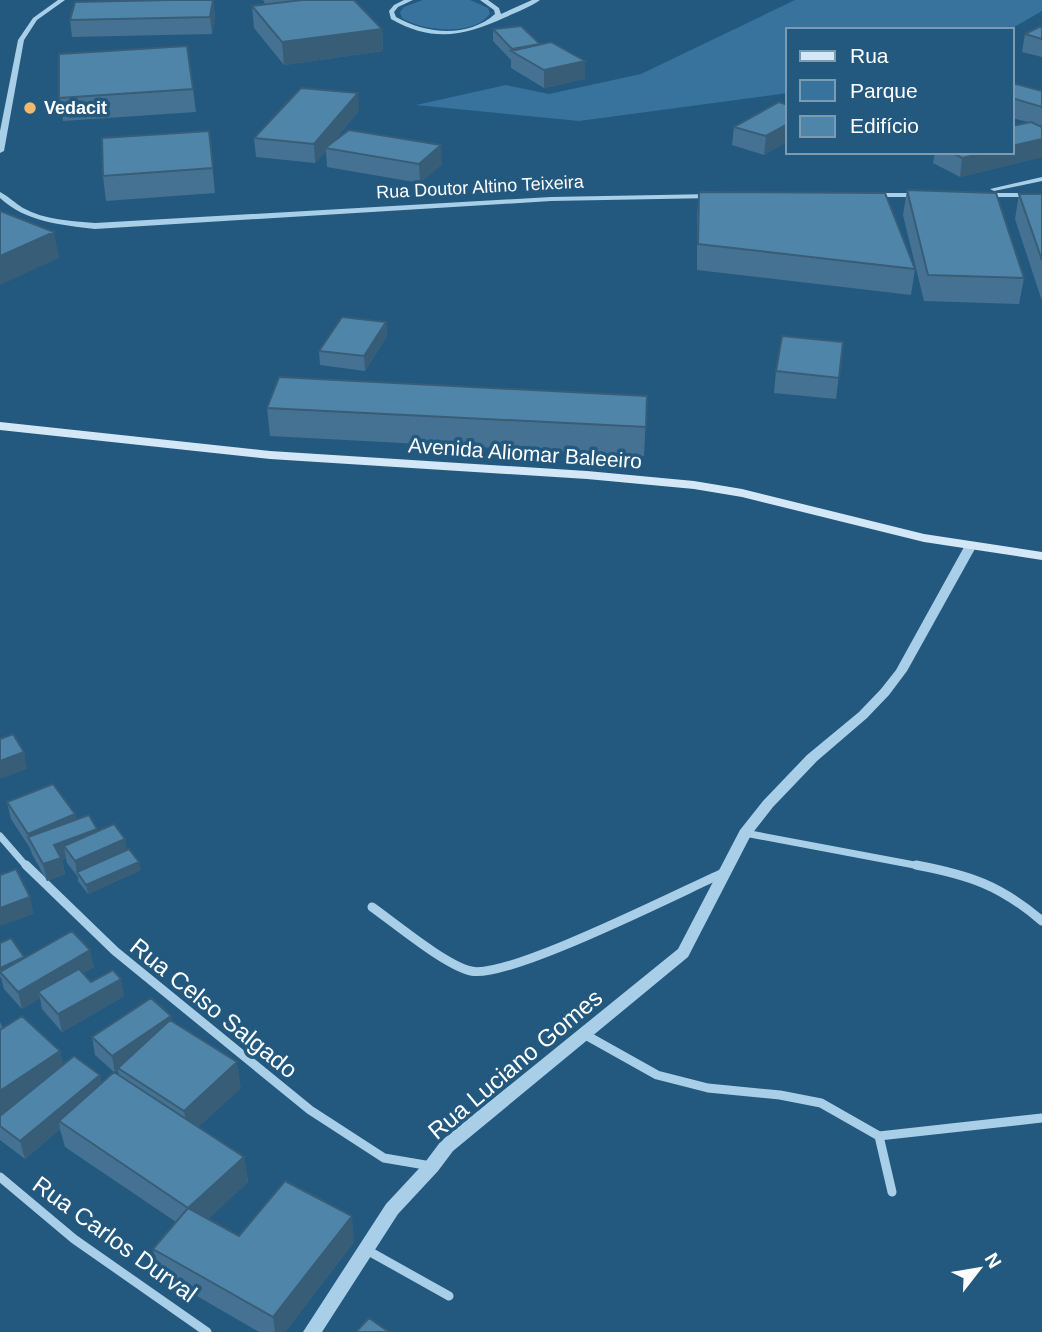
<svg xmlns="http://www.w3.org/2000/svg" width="1042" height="1332" viewBox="0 0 1042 1332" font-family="Arial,sans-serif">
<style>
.green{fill:#37739d}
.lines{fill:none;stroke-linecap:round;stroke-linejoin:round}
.minor-far1{stroke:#a9cee7;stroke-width:7}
.minor{stroke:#a9cee7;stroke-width:9}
.tertiary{fill:#a9cee7;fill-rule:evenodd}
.secondary{fill:#d3e7f6;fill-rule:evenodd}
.wall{fill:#457292}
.shaded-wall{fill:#385d77}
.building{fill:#5085aa;stroke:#385d77;stroke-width:2}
.poi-dot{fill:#f2b86c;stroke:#23597f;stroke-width:2.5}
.labels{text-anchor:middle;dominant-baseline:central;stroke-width:7;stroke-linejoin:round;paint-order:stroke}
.far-poi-label{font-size:18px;font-weight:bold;fill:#fff;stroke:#23597f;text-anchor:start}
.far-street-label{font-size:18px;fill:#fff;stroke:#23597f}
.street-label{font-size:21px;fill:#fff;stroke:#23597f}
.near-street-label{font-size:24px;fill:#fff;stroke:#23597f}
</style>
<rect width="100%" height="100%" fill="#23597f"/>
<path class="green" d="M 423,0 L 470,0 L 488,8 L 490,13 C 476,37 421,31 402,18 L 400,12 L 404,7 Z
M 795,0 L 1042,0 L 1042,11 L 1009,30 L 788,30 L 788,93 L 579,121 L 416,105 L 506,85 L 549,94 L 641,74 Z"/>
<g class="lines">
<path class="minor-far1" d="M 745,833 L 925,867
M 0,836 L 27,867"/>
<path class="minor" d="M 26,865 L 115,951 L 310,1110 L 384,1158 L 431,1166
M 916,865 C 969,875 1000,885 1042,921
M 372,907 C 396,924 445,965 471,971 C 507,980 680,892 723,873
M 582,1033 L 657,1075 L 708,1088 L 780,1095 L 821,1103 L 879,1136 L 892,1192
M 879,1136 L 1042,1118
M 0,1177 L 74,1239 L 207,1332
M 365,1249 L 449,1296"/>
<path class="tertiary" d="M 58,0 L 65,0 L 37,20 L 24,40 L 4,151 L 0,153 L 0,131 L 18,40 L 33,18 Z
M 404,0 L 413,0 L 398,7 L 394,12 L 396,17 C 426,34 468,38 495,14 L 494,10 L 480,0 L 488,0 L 499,8 L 501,14 L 532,0 L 540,0 C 530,7 517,12 506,17 C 465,36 433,43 391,19 L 389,11 L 394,5 Z
M 1042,177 L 1042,181 L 994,191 L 990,189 Z
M 0,192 C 8,196 15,203 23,208 C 45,220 71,221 95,223 L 551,197 L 713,194 L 717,196 L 713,198 L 551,201 L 95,229 C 61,225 26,222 0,198 Z
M 868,193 L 923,193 L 927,195 L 923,197 L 871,197 L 867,195 Z
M 980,193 L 1042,193 L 1042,197 L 980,197 Z
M 970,544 L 976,547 L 907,671 L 889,695 L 867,718 L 817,761 L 773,807 L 751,835 L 688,957 L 453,1151 L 438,1171 L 398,1214 L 322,1332 L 303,1332 L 386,1204 L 426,1161 L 441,1141 L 678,949 L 740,830 L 763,801 L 807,755 L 859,712 L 881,689 L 896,670 L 964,547 Z"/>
<path class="secondary" d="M 0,422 L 270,451 L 587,471 L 694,481 L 742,489 L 924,534 L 1042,552 L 1042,560 L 924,542 L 742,497 L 694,489 L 587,479 L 270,459 L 0,430 Z"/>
</g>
<path class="wall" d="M 213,0 L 215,16 L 212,34 L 72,37 L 70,20 Z
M 262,0 L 354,0 L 382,29 L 383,51 L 284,65 L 254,28 L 252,6 L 265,5 L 264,1 Z
M 1042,27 L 1042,57 L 1022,52 L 1025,34 Z
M 493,29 L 540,44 L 585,79 L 544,88 L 511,68 L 511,60 L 493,41 Z
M 1012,83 L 1042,91 L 1042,126 L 1038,125 L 1042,127 L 1042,157 L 960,177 L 933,163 L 935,152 L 1012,152 L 1012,126 L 1028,122 L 1012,118 Z
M 193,89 L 196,112 L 63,121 L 59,98 Z
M 788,105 L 788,141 L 764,155 L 732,145 L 734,127 Z
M 359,111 L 333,142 L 442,164 L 420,183 L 327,167 L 326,151 L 315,163 L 256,157 L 254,138 Z
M 209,131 L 215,193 L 106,201 L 103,176 Z
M 907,190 L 1024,278 L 1019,304 L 924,301 L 903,215 Z
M 699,192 L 915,269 L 911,295 L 697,270 L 697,217 Z
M 1019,194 L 1042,194 L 1042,301 L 1015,219 Z
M 386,322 L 387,336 L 365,371 L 320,365 L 319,351 Z
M 843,342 L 836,399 L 774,393 L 776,371 Z
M 647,396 L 644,456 L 270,436 L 267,408 Z
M 7,802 L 75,814 L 76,820 L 127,850 L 141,870 L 88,894 L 78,881 L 78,877 L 67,863 L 66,858 L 62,860 L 65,874 L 47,881 L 32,854 L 30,848 L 11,819 Z
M 0,943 L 24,958 L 94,967 L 83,973 L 91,982 L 124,996 L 62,1032 L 42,1009 L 40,998 L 22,1009 L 4,989 L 1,977 L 0,978 Z
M 171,1016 L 172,1022 L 241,1088 L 198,1127 L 244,1157 L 248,1182 L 208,1219 L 239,1236 L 354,1242 L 285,1332 L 259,1332 L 159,1274 L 153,1249 L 176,1222 L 65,1147 L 60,1129 L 25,1159 L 0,1140 L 0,1022 L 3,1028 L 60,1051 L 63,1065 L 102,1082 L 119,1075 L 118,1071 L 115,1073 L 95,1055 L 92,1037 Z"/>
<path class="shaded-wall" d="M 213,0 L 215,16 L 212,34 L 210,17 Z
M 382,29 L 383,51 L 284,65 L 282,42 Z
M 585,61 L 585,79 L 544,88 L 544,70 Z
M 358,93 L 359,111 L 328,148 L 325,148 L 326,151 L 315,163 L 314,144 Z
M 788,124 L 788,141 L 764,155 L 766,136 Z
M 1042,139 L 1042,157 L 960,177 L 962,158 L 988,152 L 1012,152 L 1012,146 Z
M 441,145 L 442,164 L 420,183 L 419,164 Z
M 54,232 L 59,258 L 0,285 L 0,256 Z
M 386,322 L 387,336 L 365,371 L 364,356 Z
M 24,752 L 27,769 L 0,779 L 0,761 Z
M 75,814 L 78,831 L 30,840 L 28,834 Z
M 97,829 L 100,846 L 64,846 L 66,858 L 62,860 L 65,874 L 47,881 L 43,864 L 54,845 Z
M 125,839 L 128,856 L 77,873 L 75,861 Z
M 139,862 L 141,870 L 88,894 L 86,885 Z
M 30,897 L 34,914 L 0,926 L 0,908 Z
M 90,950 L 94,967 L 43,997 L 38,992 L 40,998 L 22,1009 L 18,992 Z
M 24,957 L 26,965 L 0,972 L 0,968 Z
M 121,979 L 124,996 L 62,1032 L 58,1014 Z
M 171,1016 L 174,1033 L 118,1068 L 118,1071 L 115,1073 L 112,1056 Z
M 60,1051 L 66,1077 L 0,1121 L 0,1091 Z
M 237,1062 L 241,1088 L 189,1136 L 184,1111 Z
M 100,1075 L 104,1092 L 59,1121 L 60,1129 L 25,1159 L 20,1141 Z
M 244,1157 L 248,1182 L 193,1234 L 188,1208 Z
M 352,1216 L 354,1242 L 285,1332 L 275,1332 L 273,1317 Z"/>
<path class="building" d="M 171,0 L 213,0 L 210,17 L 70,20 L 75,2 Z
M 302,0 L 354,0 L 382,29 L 282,42 L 252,6 Z
M 521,26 L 540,44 L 512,49 L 493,29 Z
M 1039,27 L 1042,27 L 1042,39 L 1025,34 Z
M 551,42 L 585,61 L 544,70 L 511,51 Z
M 187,46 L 193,89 L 59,98 L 59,54 Z
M 1012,83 L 1042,91 L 1042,107 L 1012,98 Z
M 301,88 L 358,93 L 314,144 L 254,138 Z
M 779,102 L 788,105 L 788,124 L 766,136 L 734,127 Z
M 1031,122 L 1042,127 L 1042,139 L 1012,146 L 1012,126 Z
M 349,130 L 441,145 L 419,164 L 325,148 Z
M 209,131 L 213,168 L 103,176 L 102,138 Z
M 951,152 L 988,152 L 962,158 Z
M 907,190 L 996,193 L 1024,278 L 928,275 Z
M 699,192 L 885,193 L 915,269 L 698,244 Z
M 1019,194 L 1042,194 L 1042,260 Z
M 0,211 L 54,232 L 0,256 Z
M 342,317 L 386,322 L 364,356 L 319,351 Z
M 782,336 L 843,342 L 839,378 L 776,371 Z
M 279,377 L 647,396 L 646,427 L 267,408 Z
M 13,734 L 24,752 L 0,761 L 0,739 Z
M 53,784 L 75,814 L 28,834 L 7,802 Z
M 89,815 L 97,829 L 54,845 L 61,858 L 43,864 L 28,837 Z
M 114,824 L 125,839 L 75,861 L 64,846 Z
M 129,849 L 139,862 L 86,885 L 77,872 Z
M 16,869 L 30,897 L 0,908 L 0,875 Z
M 72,931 L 90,950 L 18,992 L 0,972 Z
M 11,938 L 24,957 L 0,968 L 0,943 Z
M 79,969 L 91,982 L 113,970 L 121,979 L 58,1014 L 38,992 Z
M 151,998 L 171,1016 L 112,1056 L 92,1037 Z
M 22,1016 L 60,1051 L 0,1091 L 0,1030 Z
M 170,1020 L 237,1062 L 184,1111 L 118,1068 Z
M 74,1056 L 100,1075 L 20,1141 L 0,1126 L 0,1116 Z
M 114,1072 L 244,1157 L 188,1208 L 59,1121 Z
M 285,1181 L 352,1216 L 273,1317 L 153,1249 L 188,1208 L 239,1236 Z
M 369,1318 L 389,1332 L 356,1332 Z"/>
<circle class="poi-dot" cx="30" cy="108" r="7"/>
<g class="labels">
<g class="far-poi-label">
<text x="44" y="108">Vedacit</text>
</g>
<g class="far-street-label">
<text transform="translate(480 187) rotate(-3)">Rua Doutor Altino Teixeira</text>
</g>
<g class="street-label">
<text transform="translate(525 453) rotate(4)">Avenida Aliomar Baleeiro</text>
</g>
<g class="near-street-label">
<text transform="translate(214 1008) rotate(39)">Rua Celso Salgado</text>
<text transform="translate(515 1064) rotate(-40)">Rua Luciano Gomes</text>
<text transform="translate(115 1239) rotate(36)">Rua Carlos Durval</text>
</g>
</g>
<rect x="786" y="28" width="228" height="126" fill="#23597f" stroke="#7b9bb2" stroke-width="2"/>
<rect x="800" y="51" width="35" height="10" fill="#d3e7f6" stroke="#7b9bb2" stroke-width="2"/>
<text x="850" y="63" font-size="21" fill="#ffffff">Rua</text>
<rect x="800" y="80" width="35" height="21" fill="#37739d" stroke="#7b9bb2" stroke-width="2"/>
<text x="850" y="98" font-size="21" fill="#ffffff">Parque</text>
<rect x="800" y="116" width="35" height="21" fill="#5085aa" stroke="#7b9bb2" stroke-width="2"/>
<text x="850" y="133" font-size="21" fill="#ffffff">Edifício</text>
<g transform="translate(979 1269) rotate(59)" stroke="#23597f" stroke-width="5" paint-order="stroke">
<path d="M0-5L12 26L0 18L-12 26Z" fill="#ffffff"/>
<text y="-10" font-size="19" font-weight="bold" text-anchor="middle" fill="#ffffff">N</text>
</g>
</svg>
